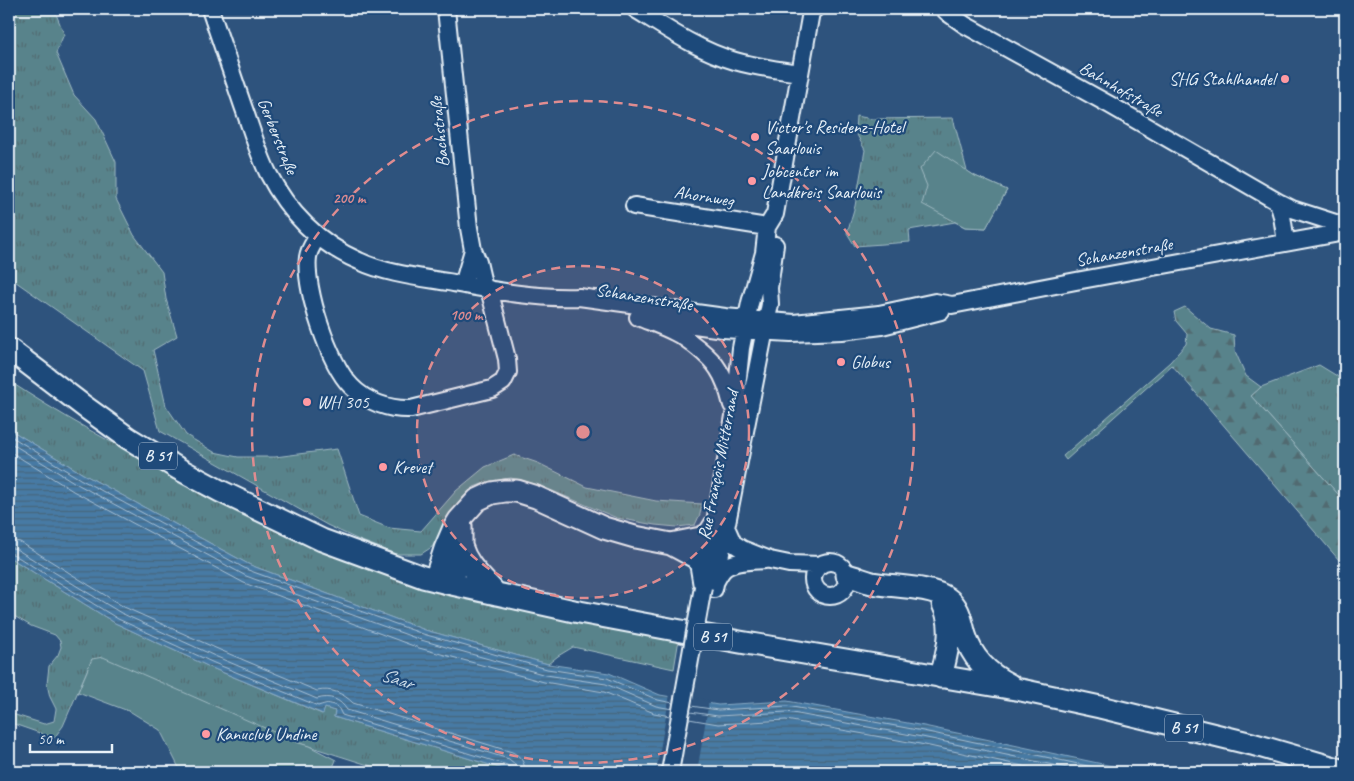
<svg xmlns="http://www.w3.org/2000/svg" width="1354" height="781" viewBox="0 0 1354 781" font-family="Caveat,sans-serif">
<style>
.grass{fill:url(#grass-tufts);stroke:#a0bac2}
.forest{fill:url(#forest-firs);stroke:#a0bac2}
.green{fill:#58838b;stroke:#a0bac2}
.water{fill:url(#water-rules);stroke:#87aac6}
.pier{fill:#2e537d}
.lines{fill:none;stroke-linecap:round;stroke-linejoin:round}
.shore{stroke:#a8c1d6;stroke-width:1}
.minor-casing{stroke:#e8f1f8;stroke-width:20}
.major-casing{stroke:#e8f1f8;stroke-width:25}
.minor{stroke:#1f4a7a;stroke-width:16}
.major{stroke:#1f4a7a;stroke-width:21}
.minor-bridge-casing{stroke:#e8f1f8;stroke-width:20;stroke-linecap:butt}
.minor-bridge{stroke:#1f4a7a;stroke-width:16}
.ring{fill:none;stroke:#df8c90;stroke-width:2.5;stroke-dasharray:9 6}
.poi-dot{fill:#ff9aa2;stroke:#1f4a7a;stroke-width:2}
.labels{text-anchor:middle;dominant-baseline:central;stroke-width:4.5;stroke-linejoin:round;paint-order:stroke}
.shield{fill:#1f4a7a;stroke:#acbfd2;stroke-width:1}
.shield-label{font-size:16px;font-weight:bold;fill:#e8f1f8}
.poi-label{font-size:18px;fill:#e8f1f8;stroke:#1f4a7a;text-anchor:start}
.street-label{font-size:18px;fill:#e8f1f8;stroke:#1f4a7a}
.water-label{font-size:19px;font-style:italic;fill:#d0dfeb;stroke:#1f4a7a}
.centre{fill:#df8c90;stroke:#1f4a7a;stroke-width:2.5}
.ring-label{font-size:15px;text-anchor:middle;font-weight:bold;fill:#df8c90;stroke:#1f4a7a;stroke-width:4.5;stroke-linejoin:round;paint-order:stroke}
</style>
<defs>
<pattern id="grass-tufts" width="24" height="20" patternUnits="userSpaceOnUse" patternTransform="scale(1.25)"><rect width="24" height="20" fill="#58838b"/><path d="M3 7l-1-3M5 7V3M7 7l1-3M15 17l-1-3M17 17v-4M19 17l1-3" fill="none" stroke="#516b71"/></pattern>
<pattern id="forest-firs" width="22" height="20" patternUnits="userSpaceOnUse" patternTransform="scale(1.25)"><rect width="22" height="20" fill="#58838b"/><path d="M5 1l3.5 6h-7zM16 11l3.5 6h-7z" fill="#516b71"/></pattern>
<pattern id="water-rules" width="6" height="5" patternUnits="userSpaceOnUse" patternTransform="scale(1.25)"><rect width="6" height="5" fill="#477aa4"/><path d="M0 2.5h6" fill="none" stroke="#47647c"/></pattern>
</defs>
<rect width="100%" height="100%" fill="#2e537d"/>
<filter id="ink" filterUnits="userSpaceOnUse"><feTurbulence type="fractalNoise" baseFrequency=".02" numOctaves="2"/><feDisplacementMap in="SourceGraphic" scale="10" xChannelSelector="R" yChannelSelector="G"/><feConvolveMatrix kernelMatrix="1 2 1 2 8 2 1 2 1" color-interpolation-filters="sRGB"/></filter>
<g filter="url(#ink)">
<path class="grass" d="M 9,9 L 54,9 L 64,34 L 56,53 L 74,95 L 96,119 L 116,162 L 116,199 L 134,235 L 162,272 L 166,299 L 177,336 L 153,350 L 166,406 L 186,435 L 214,452 L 238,457 L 275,457 L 337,449 L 359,516 L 389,528 L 421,531 L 456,491 L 485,467 L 514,455 L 538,463 L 587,487 L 656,501 L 702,504 L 700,514 L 695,525 L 677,527 L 655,525 L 617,518 L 536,484 L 511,478 L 490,481 L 474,487 L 462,498 L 432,547 L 421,554 L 396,554 L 359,540 L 327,525 L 160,431 L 143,371 L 9,277 Z
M 856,116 L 872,119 L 953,118 L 967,171 L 975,176 L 1007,190 L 986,228 L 965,227 L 955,222 L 909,230 L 910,242 L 855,246 L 847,233 L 855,206 L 865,150 L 855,131 Z
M 1319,365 L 1337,376 L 1345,387 L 1345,502 L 1251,396 L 1261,387 Z
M 9,381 C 59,414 111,443 165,470 L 415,585 L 516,610 L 679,639 L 674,669 L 573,647 L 558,656 L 548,664 L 425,630 L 250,565 L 83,474 L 9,429 Z
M 9,557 L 115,623 L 212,668 L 322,714 L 325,708 L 335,711 L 334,717 L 513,772 L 390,772 L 299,743 L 92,659 L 63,726 L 54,738 L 11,723 L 9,724 L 9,713 L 44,724 L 54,721 L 56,709 L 50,697 L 47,684 L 49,666 L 58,655 L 61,647 L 60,641 L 55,635 L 31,626 L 9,613 Z"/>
<path class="forest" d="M 1185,307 L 1211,329 L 1234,335 L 1235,351 L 1246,376 L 1261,387 L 1251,396 L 1345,502 L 1345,567 L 1172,365 L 1066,460 L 1063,456 L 1170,362 L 1186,344 L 1187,334 L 1176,321 L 1174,312 Z"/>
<path class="green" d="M 936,150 L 975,176 L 1007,190 L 986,228 L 965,227 L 922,204 L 927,186 L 920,169 Z
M 103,657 L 299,743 L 309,746 L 336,760 L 331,772 L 181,772 L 160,730 L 131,712 L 78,692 L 92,659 Z"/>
<path class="water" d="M 9,429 L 83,474 L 250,565 L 425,630 L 548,664 L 609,673 L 660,695 L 718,705 L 787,701 L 924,726 L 1140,772 L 513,772 L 334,717 L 335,711 L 325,708 L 323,714 L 212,668 L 115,623 L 9,557 Z"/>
<path class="pier" d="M 670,694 L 709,701 L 697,772 L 656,772 Z"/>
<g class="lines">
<path class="shore" d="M 9,435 L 80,479 L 248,570 L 423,634 L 547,669 L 607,678 L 658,700 L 673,703
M 9,442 L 77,484 L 246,576 L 421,640 L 546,675 L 606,684 L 656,706 L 672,709
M 9,451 L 73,491 L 244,583 L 419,648 L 544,682 L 604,692 L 654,713 L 670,716
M 9,540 L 20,542 L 124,607 L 220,650 L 317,691 C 331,688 343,693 353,703 L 512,752 C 521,756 525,763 525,772
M 9,547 L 16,549 L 121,613 L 217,657 L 317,699 C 330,695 340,699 347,710 L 509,759 L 516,765 L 517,772
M 9,554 L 13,554 L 118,619 L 214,663 L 318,706 C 328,703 327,702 338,707 L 342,715 L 507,765 L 510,768 L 511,772
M 691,706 L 718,710 L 787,706 L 923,731 L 1116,772
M 690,712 L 718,716 L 787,712 L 922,737 L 1086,772
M 689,719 L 718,724 L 786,720 L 920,744 L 1051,772"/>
<defs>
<path id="minor" d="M 210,9 C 221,41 232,73 243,106 C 251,128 258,153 268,173 C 288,212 319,244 359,261 C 387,274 418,277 448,282 C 491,290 536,299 579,297 L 725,317 L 794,323 L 879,314 L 935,302 L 952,305 L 1076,281 L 1345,232
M 446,9 L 469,228 L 473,250 L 478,262 L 484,288
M 635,9 C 666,28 699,51 735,61 C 756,67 778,70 800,73
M 944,9 L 948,13 L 965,25 L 1110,105 L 1278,202 L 1292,209 L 1345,226
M 1278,202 L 1282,216 L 1286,242
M 634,206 L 767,227
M 318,236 C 314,243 309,249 308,257 C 304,288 329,364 351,386 C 366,402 390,410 411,409 L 492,389 L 503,382 L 508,372 L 507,359 L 489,289
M 463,285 L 473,250
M 638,317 C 650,322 663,326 674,332 C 687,338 711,357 718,369 C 725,379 729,393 732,405
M 659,320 L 723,329 L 791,333 L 842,331 L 882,326 L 941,311
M 726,527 L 733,543 L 742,549 L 770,560 L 789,564 L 821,565
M813 579a17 17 0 1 1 34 0a17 17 0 1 1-34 0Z
M 705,577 L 734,416 L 741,348 L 750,303 L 764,253 L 767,227 L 775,214 L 811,12 L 815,9
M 716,581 C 718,577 721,571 725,568 C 735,560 753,561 765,560
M 714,589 L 770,304 L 769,288 L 775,245"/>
<path id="major" d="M 9,349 L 85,407 L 128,438 L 179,469 L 220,491 L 322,540 L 423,577 L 452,584 L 574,611 L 740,642 L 1021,690 L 1100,707 L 1252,744 L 1345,771
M 671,544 L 701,538 L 709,534 L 714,526
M 461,546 C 468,568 482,577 496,594
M 847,575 C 855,577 864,581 872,583 C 893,587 931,586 947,598 C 960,607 961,621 965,635 C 972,658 988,674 1010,685
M 435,580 L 445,549 L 454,528 L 459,520 L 477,500 L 492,493 L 505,491 L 517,491 L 536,497 L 604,528 L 635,537 L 671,544 L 697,558 L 701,565 L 704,583
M 452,584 L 461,546 L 461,526
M 941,677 C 947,652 955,628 943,604"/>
</defs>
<use href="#minor" class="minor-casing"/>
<use href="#major" class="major-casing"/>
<use href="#minor" class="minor"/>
<use href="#major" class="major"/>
<defs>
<path id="minor-bridge" d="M 670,772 L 703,587"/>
</defs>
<use href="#minor-bridge" class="minor-bridge-casing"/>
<use href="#minor-bridge" class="minor-bridge"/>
</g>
</g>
<circle cx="583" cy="432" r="166" fill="#df8c90" fill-opacity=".12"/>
<g class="ring">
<circle cx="583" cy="432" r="166"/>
<circle cx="583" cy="432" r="331"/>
</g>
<g class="poi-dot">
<circle cx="1285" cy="79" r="5"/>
<circle cx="755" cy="137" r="5"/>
<circle cx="752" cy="181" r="5"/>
<circle cx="841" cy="362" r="5"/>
<circle cx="307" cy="402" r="5"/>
<circle cx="383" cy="467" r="5"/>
<circle cx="206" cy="734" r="5"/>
</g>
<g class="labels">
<g class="shield">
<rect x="139" y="442.5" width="38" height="27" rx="4"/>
<rect x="694" y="623.5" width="38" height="27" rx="4"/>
<rect x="1165" y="714.5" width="38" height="27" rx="4"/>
</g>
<g class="shield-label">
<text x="158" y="456">B 51</text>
<text x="713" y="637">B 51</text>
<text x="1184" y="728">B 51</text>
</g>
<g class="poi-label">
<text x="1275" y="79" text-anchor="end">SHG Stahlhandel</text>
<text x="765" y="127">Victor's Residenz-Hotel<tspan x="765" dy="21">Saarlouis</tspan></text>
<text x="762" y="171">Jobcenter im<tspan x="762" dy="21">Landkreis Saarlouis</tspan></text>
<text x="851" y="362">Globus</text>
<text x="317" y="402">WH 305</text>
<text x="393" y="467">Krevet</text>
<text x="216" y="734">Kanuclub Undine</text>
</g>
<g class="street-label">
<text transform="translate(1121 89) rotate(30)">Bahnhofstraße</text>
<text transform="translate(439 132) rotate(-96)">Bachstraße</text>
<text transform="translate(278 136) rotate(68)">Gerberstraße</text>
<text transform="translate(704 196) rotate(9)">Ahornweg</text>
<text transform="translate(1124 252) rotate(-10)">Schanzenstraße</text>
<text transform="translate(644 297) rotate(9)">Schanzenstraße</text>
<text transform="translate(718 465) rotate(-79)">Rue François Mitterrand</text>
</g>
<g class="water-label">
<text transform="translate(397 679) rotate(18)">Saar</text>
</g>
</g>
<circle cx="583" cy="432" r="8" class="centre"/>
<g class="ring-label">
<text x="349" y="203">200 m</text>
<text x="466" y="320">100 m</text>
</g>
<rect width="1354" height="781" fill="none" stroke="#1f4a7a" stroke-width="30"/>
<rect x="15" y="15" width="1324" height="751" fill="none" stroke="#e8f1f8" stroke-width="2" filter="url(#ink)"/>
<path d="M30 744v8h82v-8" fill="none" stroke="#e8f1f8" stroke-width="2.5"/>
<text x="38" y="744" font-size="15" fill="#e8f1f8" stroke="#1f4a7a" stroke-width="4" paint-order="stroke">50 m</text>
</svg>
